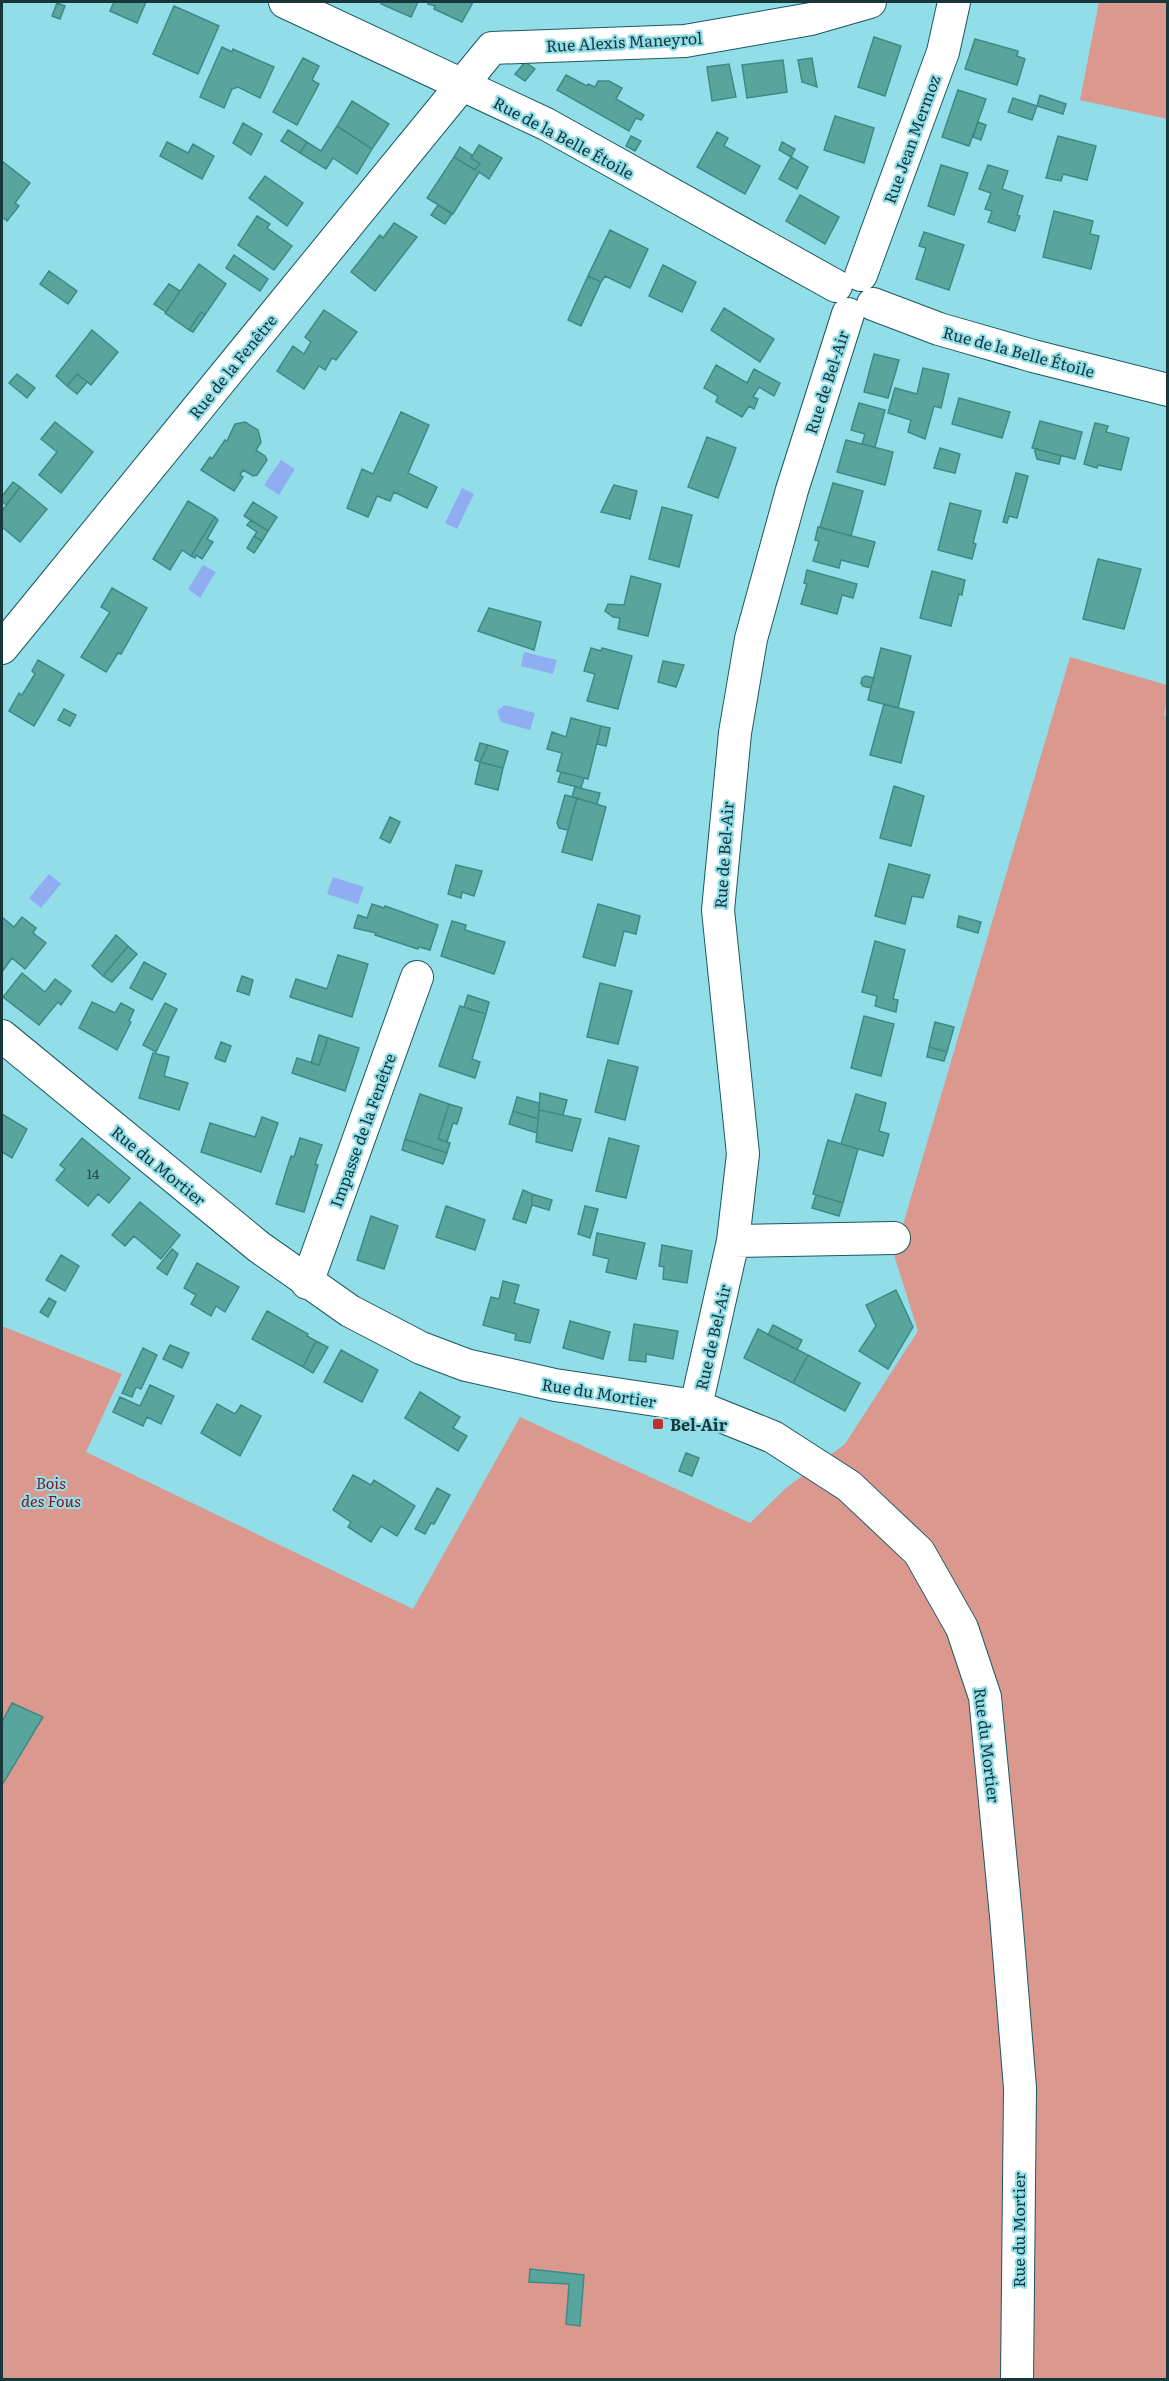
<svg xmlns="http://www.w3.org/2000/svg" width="1169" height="2381" viewBox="0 0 1169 2381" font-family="Literata,serif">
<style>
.green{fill:#db988f}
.water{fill:#91adf1}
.building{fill:#58a59d;stroke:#3d8b84;stroke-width:1.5}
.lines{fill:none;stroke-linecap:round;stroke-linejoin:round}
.minor-casing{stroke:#1b5860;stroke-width:34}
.minor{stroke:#fff;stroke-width:32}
.poi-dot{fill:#be302b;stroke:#91dee9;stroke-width:2}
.labels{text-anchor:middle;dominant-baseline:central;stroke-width:4.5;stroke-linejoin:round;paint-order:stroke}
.number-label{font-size:14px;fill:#275254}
.street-label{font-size:16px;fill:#17373b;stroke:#91dee9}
.poi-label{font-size:16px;font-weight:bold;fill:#17373b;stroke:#91dee9;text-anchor:start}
.park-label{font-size:16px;font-style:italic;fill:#8f0f11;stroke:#91dee9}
</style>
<rect width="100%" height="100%" fill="#91dee9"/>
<path class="green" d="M 1099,2 L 1167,2 L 1167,119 L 1080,100 Z
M 1070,657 L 1167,685 L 1167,701 L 1164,715 L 1168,716 L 1167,2379 L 2,2379 L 2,1326 L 122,1374 L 86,1452 L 413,1609 L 520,1417 L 750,1523 L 786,1488 L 845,1444 L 918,1331 L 894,1255 Z"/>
<path class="water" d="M 281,460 L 295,469 L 279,495 L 264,485 Z
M 462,488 L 474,494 L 457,529 L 445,523 Z
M 203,565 L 216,572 L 200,598 L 188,589 Z
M 524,652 L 557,660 L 553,674 L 521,666 Z
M 505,705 L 535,713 L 530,730 L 501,722 L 497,711 Z
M 49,874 L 61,884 L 41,908 L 29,898 Z
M 333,877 L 364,887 L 358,904 L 327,894 Z"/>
<path class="building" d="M 114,2 L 146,2 L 137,23 L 110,11 Z
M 382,2 L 418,2 L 411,17 L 381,4 Z
M 429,2 L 473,2 L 462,22 L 434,9 L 435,6 L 428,4 Z
M 57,3 L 65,6 L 60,19 L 52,16 Z
M 174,6 L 219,26 L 198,74 L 153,54 Z
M 874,37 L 901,46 L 885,96 L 858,87 Z
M 975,39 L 1018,51 L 1017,56 L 1025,59 L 1017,85 L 965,69 Z
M 222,47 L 232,52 L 233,49 L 274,67 L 260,98 L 238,87 L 232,89 L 224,108 L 200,97 Z
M 303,58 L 319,66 L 312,80 L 319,84 L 297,125 L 273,112 Z
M 812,58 L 816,82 L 817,87 L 802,82 L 798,60 Z
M 783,60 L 787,92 L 747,98 L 742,65 Z
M 525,62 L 535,69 L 525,81 L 515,74 Z
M 729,64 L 736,97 L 712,101 L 707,67 Z
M 566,75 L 587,86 L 588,84 L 595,87 L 598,81 L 609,81 L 622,88 L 616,99 L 644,115 L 641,120 L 636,118 L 629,131 L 557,90 Z
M 958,90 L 986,99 L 969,146 L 942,137 Z
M 1040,95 L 1066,104 L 1063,114 L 1037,106 Z
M 1013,98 L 1037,106 L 1032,120 L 1008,112 Z
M 352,101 L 389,124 L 372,149 L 337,126 Z
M 835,116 L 874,128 L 864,163 L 824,150 Z
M 978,122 L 986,125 L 981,140 L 973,137 Z
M 243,123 L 262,134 L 251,155 L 233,143 Z
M 337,126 L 372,149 L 357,174 L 333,158 L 326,169 L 300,153 L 307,142 L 321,151 Z
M 288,130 L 307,142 L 300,153 L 281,141 Z
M 717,132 L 728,138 L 724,146 L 760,166 L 745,194 L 697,167 Z
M 631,136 L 641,141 L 635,151 L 626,146 Z
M 1058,136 L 1096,146 L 1087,180 L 1063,174 L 1061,181 L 1046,178 Z
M 167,142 L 188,153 L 193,144 L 214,156 L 202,179 L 160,156 Z
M 782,142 L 795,149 L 791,157 L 779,150 Z
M 479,145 L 502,158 L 489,179 L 479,172 L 453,214 L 427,198 L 454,157 L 475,170 L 480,164 L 471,158 Z
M 460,147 L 472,155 L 471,158 L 480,164 L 475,170 L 454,157 Z
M 791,157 L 808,167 L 797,189 L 779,179 Z
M 2,161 L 30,183 L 15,203 L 19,206 L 7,221 L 2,217 Z
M 941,165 L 968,173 L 954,215 L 928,206 Z
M 988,165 L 1008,171 L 1002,189 L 1023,196 L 1017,215 L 1020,216 L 1015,231 L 988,222 L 992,211 L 985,209 L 991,193 L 979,189 Z
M 265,176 L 303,203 L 287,226 L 249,198 Z
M 800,195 L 839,217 L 825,244 L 786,221 Z
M 438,205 L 452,214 L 445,224 L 431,215 Z
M 1054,211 L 1093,221 L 1090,234 L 1099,236 L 1091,269 L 1043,257 Z
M 257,216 L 270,224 L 267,228 L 292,246 L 274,270 L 238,245 Z
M 394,223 L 417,237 L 375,291 L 351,272 L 380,235 L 383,238 Z
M 610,230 L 648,249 L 630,288 L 605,276 L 601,282 L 588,276 Z
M 924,232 L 964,245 L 949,290 L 916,279 L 926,248 L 919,246 Z
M 234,255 L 268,279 L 260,291 L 226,268 Z
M 199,264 L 226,284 L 205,315 L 201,312 L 189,330 L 165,313 Z
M 663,265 L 696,282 L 682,312 L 649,296 Z
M 49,271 L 77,291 L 68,304 L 40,284 Z
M 588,276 L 601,282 L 581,326 L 568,320 Z
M 169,284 L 180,291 L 166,312 L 154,304 Z
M 724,308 L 774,339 L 760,362 L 711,330 Z
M 324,310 L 357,332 L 336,360 L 332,358 L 325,370 L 319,366 L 304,389 L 277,371 L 293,346 L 304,354 L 311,342 L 305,337 Z
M 201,312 L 205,315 L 193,332 L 189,330 Z
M 92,330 L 118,352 L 91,385 L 77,374 L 67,386 L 56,376 Z
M 874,354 L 899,360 L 888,398 L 864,392 Z
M 716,365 L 747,383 L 754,369 L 780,383 L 774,396 L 759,387 L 753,397 L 758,399 L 754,409 L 749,406 L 742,417 L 716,402 L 718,396 L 704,388 Z
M 923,368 L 949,374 L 941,408 L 934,406 L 925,439 L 908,432 L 911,420 L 888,413 L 895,388 L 917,394 Z
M 17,374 L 35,388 L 27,398 L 9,383 Z
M 77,374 L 87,382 L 77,394 L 67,386 Z
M 959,398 L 1010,412 L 1002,438 L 952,424 Z
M 859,403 L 885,410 L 875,447 L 862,444 L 865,434 L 851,430 Z
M 401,412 L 429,425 L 408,473 L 437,487 L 427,508 L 394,492 L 390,501 L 377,496 L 368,517 L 347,508 L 362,469 L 373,474 Z
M 1040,421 L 1082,432 L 1075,459 L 1032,448 Z
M 55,422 L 93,452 L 61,493 L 39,475 L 57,452 L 41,439 Z
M 245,422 L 258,430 L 261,442 L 256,450 L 265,456 L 267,460 L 257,475 L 253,476 L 243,470 L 240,475 L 243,477 L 234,491 L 201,470 L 210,457 L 212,459 L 225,440 L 227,441 L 235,424 Z
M 1095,423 L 1108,426 L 1106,432 L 1129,438 L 1121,470 L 1098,465 L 1097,468 L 1084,464 Z
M 707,437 L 736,448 L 718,498 L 688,487 Z
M 846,440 L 893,452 L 885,485 L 837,472 Z
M 940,448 L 960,454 L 955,473 L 934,468 Z
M 1034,448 L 1061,456 L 1059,464 L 1037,459 Z
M 1016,473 L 1028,476 L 1017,518 L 1009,516 L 1007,523 L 1003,522 Z
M 13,482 L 20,487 L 6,505 L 2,501 L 2,496 Z
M 833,483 L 863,491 L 851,536 L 820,527 Z
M 614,485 L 637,491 L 630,519 L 601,512 Z
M 20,487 L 47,509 L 20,542 L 2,527 L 2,511 Z
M 188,501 L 215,517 L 191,556 L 182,550 L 170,570 L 153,559 Z
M 253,502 L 277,517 L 268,531 L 244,516 Z
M 950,503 L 981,511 L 973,543 L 976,544 L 972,559 L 938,550 Z
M 662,507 L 692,515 L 679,567 L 649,559 Z
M 215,517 L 218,520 L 207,539 L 213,542 L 202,559 L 196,555 L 195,558 L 191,556 Z
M 251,520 L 268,531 L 262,541 L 254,536 L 257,532 L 247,525 Z
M 818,527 L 875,542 L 868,567 L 841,560 L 839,568 L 813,561 L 819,541 L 815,540 Z
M 254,536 L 262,541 L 254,553 L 247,548 Z
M 1098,559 L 1141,569 L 1124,629 L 1083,619 Z
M 807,570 L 857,584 L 853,598 L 842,595 L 837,614 L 801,604 L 807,584 L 804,583 Z
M 932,571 L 965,580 L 962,595 L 959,594 L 951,626 L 920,618 Z
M 631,576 L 661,584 L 648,636 L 618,629 L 620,618 L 613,617 L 605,611 L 608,604 L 624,605 Z
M 112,588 L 147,608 L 121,654 L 118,653 L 106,672 L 81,657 L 110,612 L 101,607 Z
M 489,608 L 541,622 L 534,650 L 478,631 Z
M 591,648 L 601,651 L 602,648 L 632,656 L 618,709 L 587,701 L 595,674 L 584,671 Z
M 881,648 L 911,656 L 898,708 L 868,700 Z
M 38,660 L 64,675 L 34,726 L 9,711 L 19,693 L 22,695 L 35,674 L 32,671 Z
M 663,661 L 684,665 L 676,687 L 658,682 Z
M 866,676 L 874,678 L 871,688 L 863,686 L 861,683 L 862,678 Z
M 884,704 L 914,712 L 901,763 L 870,755 Z
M 64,709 L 76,715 L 70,726 L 58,720 Z
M 571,718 L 601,726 L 588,779 L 557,771 L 562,753 L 547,749 L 552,732 L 566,737 Z
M 601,726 L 610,728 L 606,746 L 597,744 Z
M 480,743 L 488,745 L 480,762 L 475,760 Z
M 488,745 L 508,751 L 503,768 L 480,762 Z
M 480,762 L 503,768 L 498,790 L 475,784 Z
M 561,772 L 584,778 L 581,788 L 558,782 Z
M 894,786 L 924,796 L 911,846 L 880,838 Z
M 575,787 L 600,793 L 597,804 L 572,797 Z
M 565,795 L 577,798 L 568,830 L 559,828 L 557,823 Z
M 577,798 L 606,807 L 592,860 L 562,852 Z
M 390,817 L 400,822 L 390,843 L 380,838 Z
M 889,864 L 930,875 L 923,898 L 912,896 L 905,924 L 875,916 Z
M 456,865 L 482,871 L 474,896 L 462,892 L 461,898 L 448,894 Z
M 372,904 L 384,908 L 385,906 L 438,925 L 430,950 L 419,947 L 418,949 L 375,935 L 376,933 L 354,928 L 358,915 L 367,918 Z
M 598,904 L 640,916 L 636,934 L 624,931 L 615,966 L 583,957 Z
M 959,916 L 981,922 L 978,933 L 957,927 Z
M 22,917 L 36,928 L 33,933 L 46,943 L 25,969 L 12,958 L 2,972 L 2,920 L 3,918 L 14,927 Z
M 452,921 L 466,925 L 465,930 L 505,942 L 494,974 L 441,956 Z
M 116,935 L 128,946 L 103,976 L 92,966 Z
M 875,941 L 905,950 L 893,999 L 898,1000 L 896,1012 L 875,1006 L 877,996 L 862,992 Z
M 128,946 L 137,954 L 112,982 L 103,976 Z
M 338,955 L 368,964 L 352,1017 L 290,997 L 296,979 L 327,989 Z
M 144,962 L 166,974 L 152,1000 L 130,988 Z
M 22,973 L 45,992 L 55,979 L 71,991 L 61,1005 L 58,1002 L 39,1025 L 3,997 Z
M 242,976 L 253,980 L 249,995 L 237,991 Z
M 600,983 L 632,991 L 618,1044 L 587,1037 Z
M 468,995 L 489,1002 L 486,1014 L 464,1007 Z
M 92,1002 L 115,1013 L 121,1003 L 134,1010 L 129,1021 L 131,1022 L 117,1050 L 79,1028 Z
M 165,1003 L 177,1009 L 156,1052 L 143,1045 Z
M 460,1006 L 486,1014 L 472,1059 L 480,1062 L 475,1078 L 439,1066 Z
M 864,1016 L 894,1024 L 881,1076 L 851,1068 Z
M 935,1022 L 954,1027 L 947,1052 L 929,1047 Z
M 319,1035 L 328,1038 L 319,1065 L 311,1063 Z
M 328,1038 L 359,1048 L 345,1091 L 292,1073 L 297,1058 L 319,1065 Z
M 221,1042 L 231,1046 L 225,1062 L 215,1058 Z
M 929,1047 L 947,1052 L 944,1061 L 927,1057 Z
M 153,1053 L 169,1057 L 164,1076 L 188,1083 L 179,1110 L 139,1098 Z
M 608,1060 L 638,1067 L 625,1120 L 595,1112 Z
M 540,1093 L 567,1100 L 563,1115 L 539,1110 Z
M 420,1094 L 449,1104 L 438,1139 L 450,1143 L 447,1153 L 405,1139 Z
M 856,1094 L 886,1103 L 879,1131 L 889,1134 L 883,1156 L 841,1144 Z
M 517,1097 L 539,1103 L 538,1119 L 513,1111 Z
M 449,1104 L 462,1108 L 457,1124 L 453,1123 L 447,1142 L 438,1139 Z
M 539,1110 L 581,1119 L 572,1151 L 536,1142 Z
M 513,1111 L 538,1119 L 537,1133 L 509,1124 Z
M 2,1114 L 27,1129 L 12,1158 L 2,1152 Z
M 262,1117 L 278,1123 L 261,1172 L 201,1152 L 210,1123 L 255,1137 Z
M 82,1138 L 130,1178 L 109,1203 L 98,1194 L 88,1206 L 56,1180 L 65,1169 L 60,1165 Z
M 300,1138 L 322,1145 L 315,1164 L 318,1165 L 304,1212 L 276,1204 L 291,1156 L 294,1157 Z
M 609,1138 L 639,1146 L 626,1198 L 596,1191 Z
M 405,1139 L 447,1153 L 443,1164 L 402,1150 Z
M 828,1140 L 858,1149 L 843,1203 L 813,1194 Z
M 523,1190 L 532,1194 L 532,1205 L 526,1223 L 513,1219 Z
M 532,1194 L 552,1200 L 549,1210 L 532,1205 Z
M 816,1195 L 843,1203 L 839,1216 L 812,1208 Z
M 140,1202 L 180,1235 L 161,1259 L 134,1236 L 125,1246 L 112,1235 Z
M 446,1206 L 485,1220 L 475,1250 L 436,1237 Z
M 585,1206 L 598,1209 L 590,1238 L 578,1234 Z
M 371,1216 L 398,1226 L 384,1269 L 357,1260 Z
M 597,1233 L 645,1243 L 636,1279 L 606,1272 L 609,1259 L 593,1255 Z
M 662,1245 L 692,1251 L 687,1283 L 663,1279 L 664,1267 L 659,1266 Z
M 172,1249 L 178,1254 L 167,1275 L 157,1268 Z
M 61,1255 L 79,1266 L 65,1291 L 46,1280 Z
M 197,1263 L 239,1287 L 225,1312 L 216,1306 L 211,1316 L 191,1304 L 196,1295 L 184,1288 Z
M 503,1281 L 519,1285 L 514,1303 L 539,1310 L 530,1343 L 515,1340 L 516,1334 L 483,1325 L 491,1297 L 499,1299 Z
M 896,1290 L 913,1327 L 888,1369 L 859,1351 L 876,1326 L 866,1305 Z
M 49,1298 L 56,1302 L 48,1317 L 40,1312 Z
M 267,1311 L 308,1334 L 307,1336 L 316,1341 L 303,1367 L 252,1339 Z
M 570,1321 L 610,1332 L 603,1359 L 563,1348 Z
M 634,1324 L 678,1331 L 673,1359 L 646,1354 L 646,1362 L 629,1360 Z
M 773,1325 L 802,1340 L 797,1350 L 768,1335 Z
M 758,1329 L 808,1355 L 793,1383 L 744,1358 Z
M 316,1341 L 328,1347 L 313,1373 L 303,1367 Z
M 170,1345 L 189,1353 L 182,1368 L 163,1359 Z
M 143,1348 L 157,1355 L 141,1389 L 136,1387 L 132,1397 L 122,1393 Z
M 341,1350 L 378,1370 L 362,1402 L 324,1382 Z
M 808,1355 L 860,1383 L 845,1411 L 793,1383 Z
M 150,1385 L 174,1396 L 161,1424 L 147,1417 L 143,1426 L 113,1412 L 120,1397 L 140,1406 Z
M 420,1392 L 460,1417 L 453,1428 L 467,1436 L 458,1451 L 405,1418 Z
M 217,1404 L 235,1414 L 241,1405 L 261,1416 L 240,1456 L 201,1433 Z
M 686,1453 L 699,1458 L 692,1476 L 679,1471 Z
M 353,1475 L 371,1485 L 374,1480 L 415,1506 L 397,1536 L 381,1526 L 371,1542 L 348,1527 L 351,1522 L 333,1510 Z
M 437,1488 L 450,1495 L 434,1524 L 431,1523 L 425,1534 L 415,1529 Z
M 12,1703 L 43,1717 L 2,1785 L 2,1722 Z
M 530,2269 L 584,2275 L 580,2326 L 566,2324 L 569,2284 L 529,2282 Z"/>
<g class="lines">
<defs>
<path id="minor" d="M 285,2 L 546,124 L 836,286
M 861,275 L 943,52 L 954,2
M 873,304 L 939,329 L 1033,356 L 1168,390
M 2,648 L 492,48 L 685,41 L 811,19 L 870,2
M 2,1036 L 259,1247 L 350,1311 L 421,1348 L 466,1365 L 555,1385 L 696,1406 L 773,1437 L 849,1486 L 919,1552 L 962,1628 L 985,1697 L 1006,1916 L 1020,2088 L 1017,2380
M 733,1241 L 894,1238
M 307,1283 L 417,977
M 696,1406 L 733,1241 L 743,1154 L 718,910 L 735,733 L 751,639 L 792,490 L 848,314"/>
</defs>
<use href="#minor" class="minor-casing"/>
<use href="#minor" class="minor"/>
</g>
<rect class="poi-dot" x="652" y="1418" width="12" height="12" rx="3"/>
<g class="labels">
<g class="number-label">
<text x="93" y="1173">14</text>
</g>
<g class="street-label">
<text transform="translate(624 41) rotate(-3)">Rue Alexis Maneyrol</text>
<text transform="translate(564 137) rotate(28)">Rue de la Belle Étoile</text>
<text transform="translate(911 139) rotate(-70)">Rue Jean Mermoz</text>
<text transform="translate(1019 351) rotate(15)">Rue de la Belle Étoile</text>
<text transform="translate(232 366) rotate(-51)">Rue de la Fenêtre</text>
<text transform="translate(826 382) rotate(-72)">Rue de Bel-Air</text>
<text transform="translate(723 855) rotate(-86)">Rue de Bel-Air</text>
<text transform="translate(362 1130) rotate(-70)">Impasse de la Fenêtre</text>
<text transform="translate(159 1165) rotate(39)">Rue du Mortier</text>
<text transform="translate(712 1337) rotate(-77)">Rue de Bel-Air</text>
<text transform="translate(599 1392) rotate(9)">Rue du Mortier</text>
<text transform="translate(988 1745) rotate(83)">Rue du Mortier</text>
<text transform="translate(1018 2230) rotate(-90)">Rue du Mortier</text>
</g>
<g class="poi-label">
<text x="670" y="1424">Bel-Air</text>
</g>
<g class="park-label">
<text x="51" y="1482">Bois<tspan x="51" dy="18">des Fous</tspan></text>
</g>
</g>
<rect width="1169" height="2381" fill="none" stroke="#17373b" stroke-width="6"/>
</svg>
